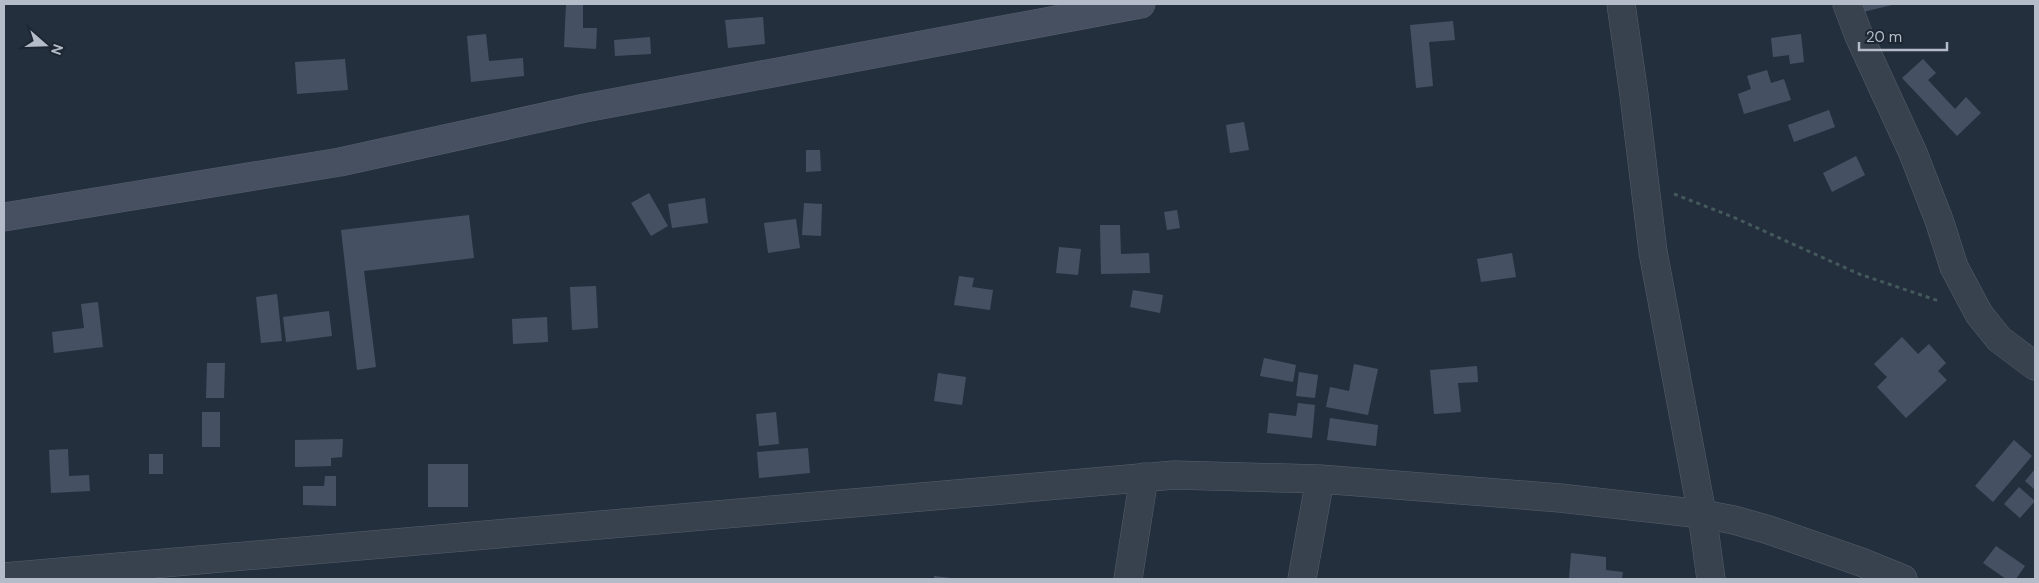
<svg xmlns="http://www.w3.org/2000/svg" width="2039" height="583" viewBox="0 0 2039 583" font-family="'DM Sans',sans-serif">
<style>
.building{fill:#455162}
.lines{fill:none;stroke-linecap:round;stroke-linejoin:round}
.street-casing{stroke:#565f6c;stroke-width:29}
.secondary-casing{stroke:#565f6c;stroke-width:29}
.path{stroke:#44595c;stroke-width:3;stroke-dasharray:4 4;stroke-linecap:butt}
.street{stroke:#38414e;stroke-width:28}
.secondary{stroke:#465061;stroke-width:28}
</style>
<rect width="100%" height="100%" fill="#242f3e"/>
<path class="building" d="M 566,4 L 583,5 L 583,28 L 597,28 L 596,49 L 564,47 Z
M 1856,4 L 1896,4 L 1859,13 Z
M 763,17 L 765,44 L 728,48 L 725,20 Z
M 1453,21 L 1455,40 L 1429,42 L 1433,86 L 1416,88 L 1410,25 Z
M 486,34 L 489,61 L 523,58 L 524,76 L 471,82 L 467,36 Z
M 1801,34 L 1804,62 L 1790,64 L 1789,55 L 1773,57 L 1771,38 Z
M 650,37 L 651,54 L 615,56 L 614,40 Z
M 345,59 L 348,90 L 297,94 L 295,62 Z
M 1923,59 L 1936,73 L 1928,80 L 1955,109 L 1966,97 L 1981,113 L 1957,136 L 1902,78 Z
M 1767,70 L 1771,83 L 1784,79 L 1791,100 L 1744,114 L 1738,94 L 1751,89 L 1747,76 Z
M 1829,110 L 1835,127 L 1794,142 L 1788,125 Z
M 1244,122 L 1249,150 L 1230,153 L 1226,125 Z
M 806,150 L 820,150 L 821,171 L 806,172 Z
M 1856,156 L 1865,175 L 1832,192 L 1823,173 Z
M 649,193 L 668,226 L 651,236 L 631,203 Z
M 705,198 L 708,223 L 672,228 L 668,204 Z
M 804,203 L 822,204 L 821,236 L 802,235 Z
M 1177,210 L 1180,228 L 1167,230 L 1164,212 Z
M 469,215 L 474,258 L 364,271 L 376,367 L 357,370 L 341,230 Z
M 796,219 L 800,248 L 768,253 L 764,223 Z
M 1100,225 L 1120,225 L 1121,254 L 1149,253 L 1150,273 L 1101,274 Z
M 1059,247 L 1081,249 L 1078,275 L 1056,273 Z
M 1512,253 L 1516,277 L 1481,282 L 1477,259 Z
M 959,276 L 974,278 L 972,287 L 993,290 L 990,310 L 954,305 Z
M 596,286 L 598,328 L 572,330 L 570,287 Z
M 1133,290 L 1163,295 L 1160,313 L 1130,307 Z
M 277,294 L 282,341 L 261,343 L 256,297 Z
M 98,302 L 103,347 L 54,353 L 52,332 L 84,328 L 81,304 Z
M 329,311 L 332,336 L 286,342 L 283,317 Z
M 547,317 L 548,342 L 513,344 L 512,319 Z
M 1902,337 L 1918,354 L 1929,344 L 1946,363 L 1938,371 L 1947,380 L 1906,418 L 1877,387 L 1887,377 L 1874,364 Z
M 1264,358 L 1296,365 L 1293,382 L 1260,376 Z
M 207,363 L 225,363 L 224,398 L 206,398 Z
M 1354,364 L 1378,369 L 1368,415 L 1326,407 L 1330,387 L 1349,391 Z
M 1477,366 L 1478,382 L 1458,383 L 1461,412 L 1434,414 L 1430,370 Z
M 1299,372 L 1318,375 L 1315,398 L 1296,396 Z
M 938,373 L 966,377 L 962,405 L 934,401 Z
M 1298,403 L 1315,405 L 1312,438 L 1267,433 L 1269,413 L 1296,416 Z
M 202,412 L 220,412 L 220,447 L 202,447 Z
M 776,412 L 779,444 L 759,446 L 756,414 Z
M 1330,418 L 1378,425 L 1376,446 L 1327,440 Z
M 343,439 L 342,457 L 331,458 L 331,466 L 295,467 L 295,440 Z
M 2014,440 L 2032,456 L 1993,502 L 1975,486 Z
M 808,448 L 810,473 L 759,478 L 757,452 Z
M 68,449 L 69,476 L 89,475 L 90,491 L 51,493 L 49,450 Z
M 149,454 L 163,454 L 163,474 L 149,474 Z
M 428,464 L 468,464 L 468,507 L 428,507 Z
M 2035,469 L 2035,490 L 2025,481 Z
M 325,476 L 336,476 L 336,506 L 303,505 L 303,486 L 324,486 Z
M 2019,487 L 2035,501 L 2020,518 L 2004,504 Z
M 1996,546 L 2025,566 L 2016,579 L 2006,579 L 1983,563 Z
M 1571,553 L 1606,557 L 1606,570 L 1623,572 L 1622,579 L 1569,579 Z
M 934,576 L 951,578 L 951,579 L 934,579 Z"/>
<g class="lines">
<defs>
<path id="street" d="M 1621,4 L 1634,95 L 1653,252 L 1702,514 L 1711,579
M 1847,4 L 1859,36 L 1913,153 L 1939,220 L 1954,267 L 1979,314 L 1999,339 L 2035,366
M 4,577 L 1174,475 L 1320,479 L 1560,498 L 1702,514 L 1734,520 L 1769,530 L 1861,562 L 1903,579
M 1128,579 L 1144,477
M 1302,579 L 1320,479"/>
<path id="secondary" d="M 4,217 L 340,162 L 585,108 L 1141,4"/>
</defs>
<use href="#street" class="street-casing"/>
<use href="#secondary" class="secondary-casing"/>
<path class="path" d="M 1674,194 L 1733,217 L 1859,274 L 1939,301"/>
<use href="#street" class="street"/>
<use href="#secondary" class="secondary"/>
</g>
<rect width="2039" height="583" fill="none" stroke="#b4bcc9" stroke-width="10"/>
<g transform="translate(45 45) rotate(110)" stroke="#1d2633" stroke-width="4" paint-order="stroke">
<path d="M0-4L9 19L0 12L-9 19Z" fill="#b4bcc9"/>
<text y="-8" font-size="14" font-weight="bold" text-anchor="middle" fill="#b4bcc9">N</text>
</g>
<path d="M1859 42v8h88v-8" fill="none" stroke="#b4bcc9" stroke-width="2.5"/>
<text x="1866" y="42" font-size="15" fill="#b4bcc9" stroke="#1d2633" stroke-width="4" paint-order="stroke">20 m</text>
</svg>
